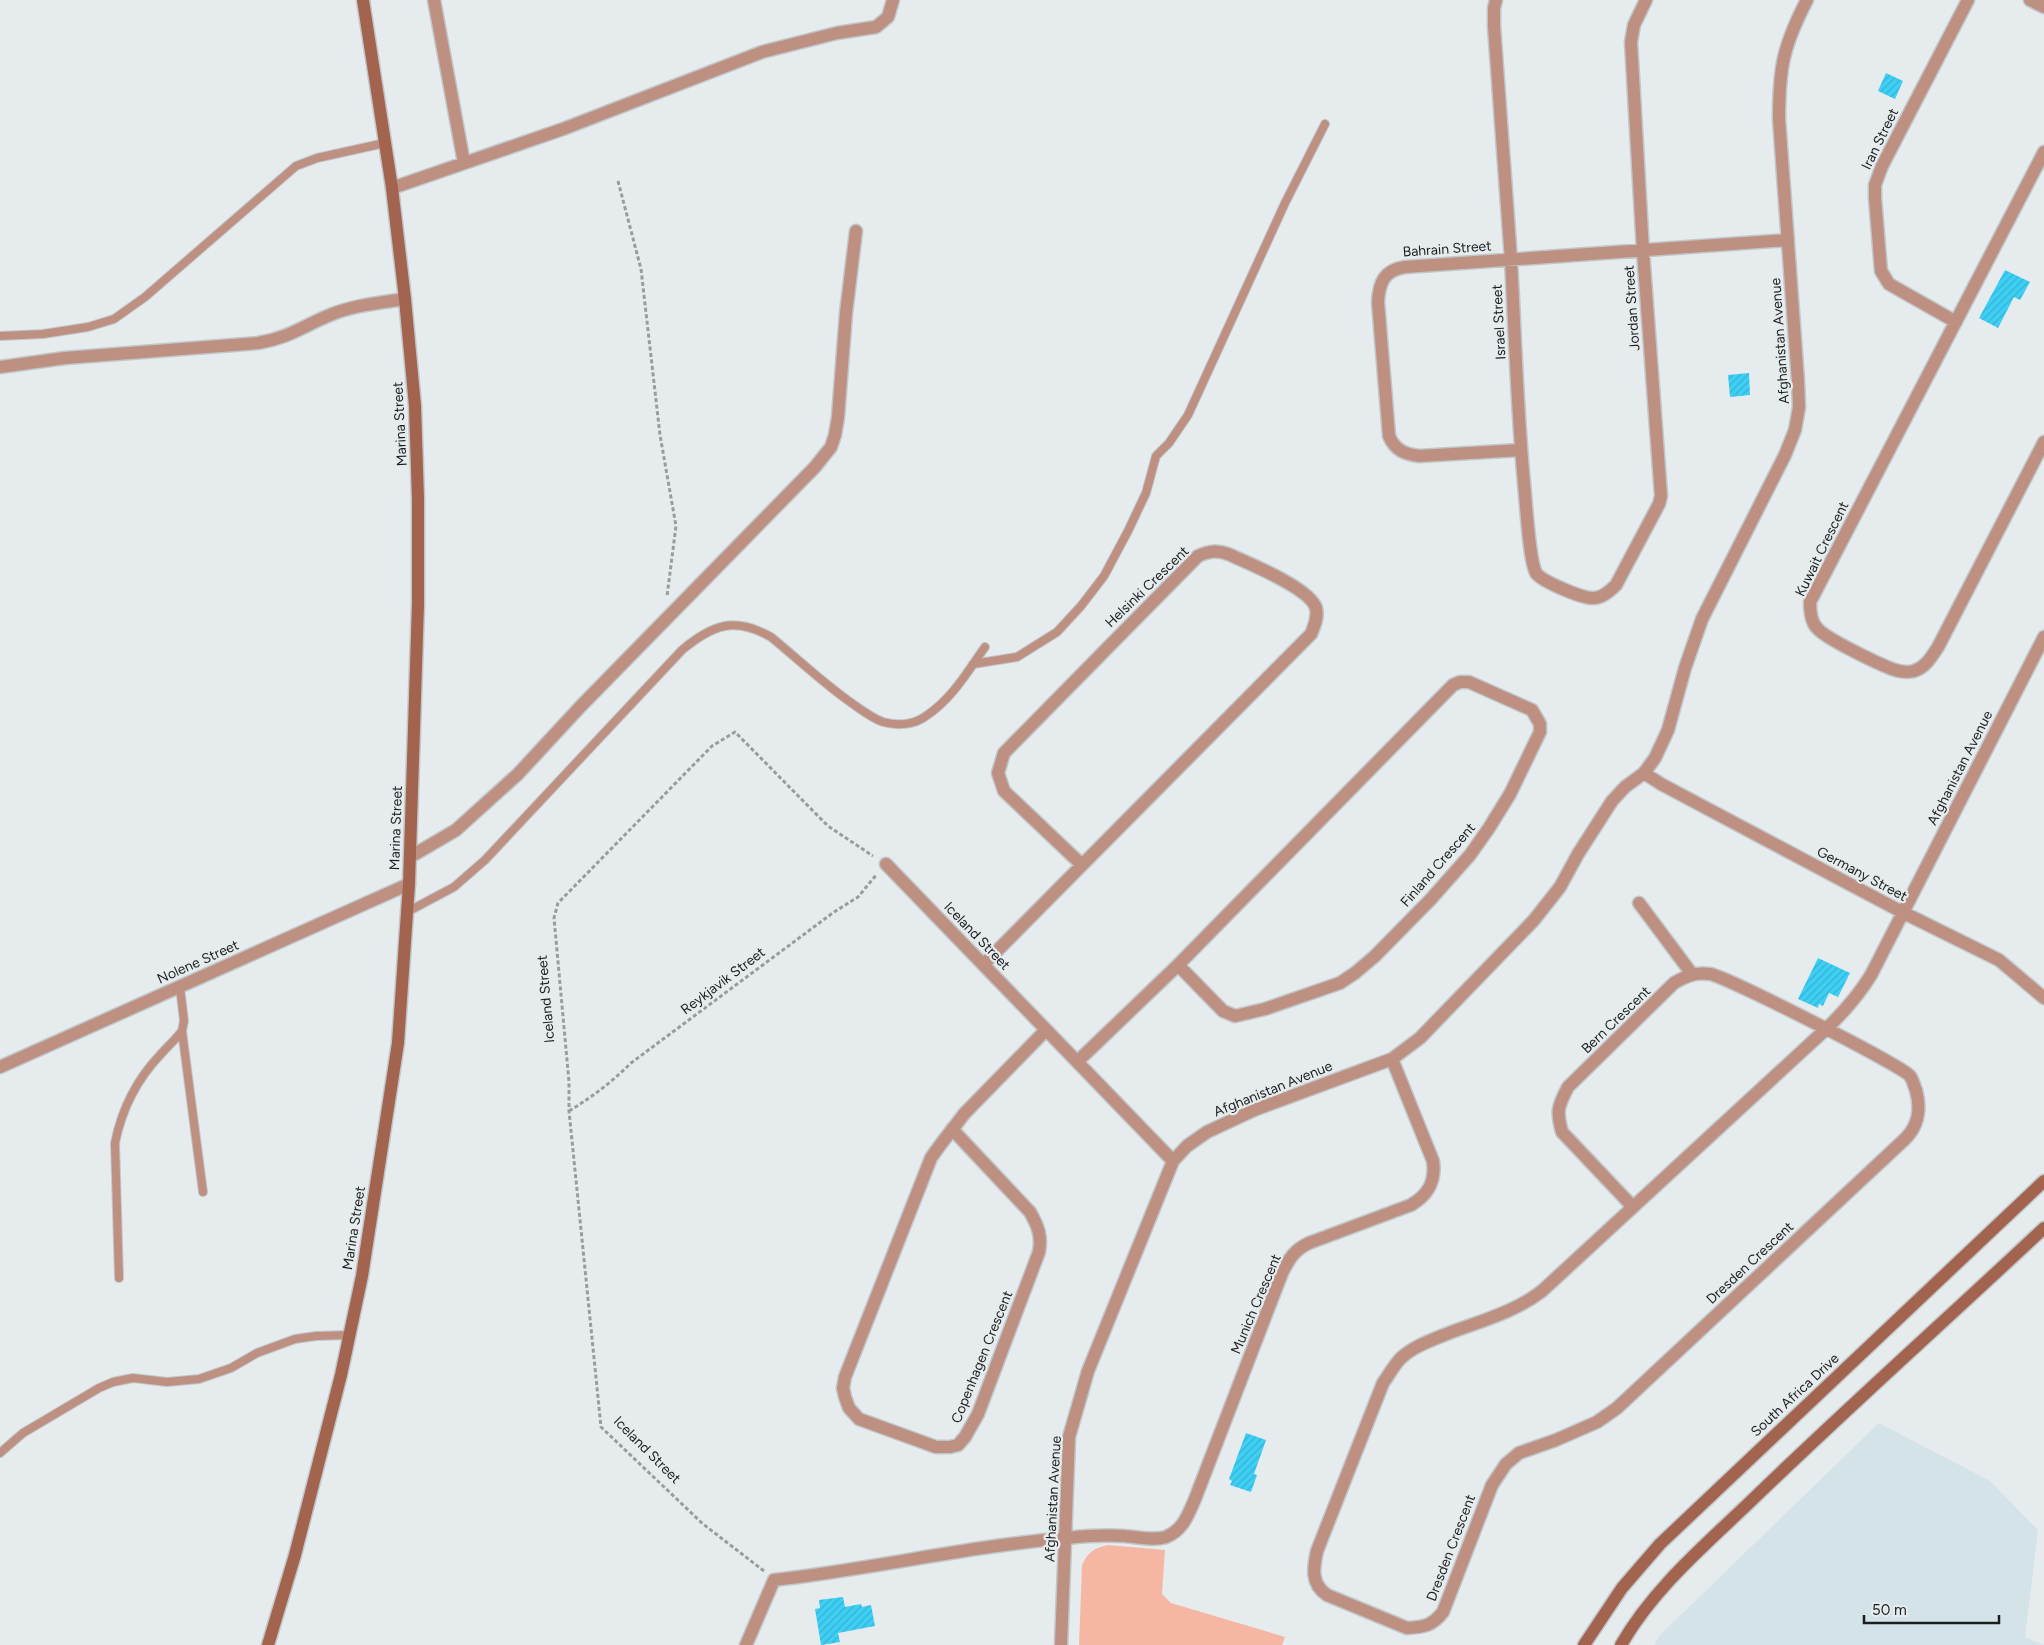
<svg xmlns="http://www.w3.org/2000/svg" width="2044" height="1645" viewBox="0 0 2044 1645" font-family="Figtree,sans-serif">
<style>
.built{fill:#d4e3e8}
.park{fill:#f5b7a3}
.building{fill:url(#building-hatch)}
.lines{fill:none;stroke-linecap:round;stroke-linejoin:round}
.lane-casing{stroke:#c1c7c9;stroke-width:10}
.street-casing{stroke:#c1c7c9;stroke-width:15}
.secondary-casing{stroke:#c1c7c9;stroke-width:15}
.path{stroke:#989c9e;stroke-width:3;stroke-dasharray:4 2.5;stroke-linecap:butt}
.lane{stroke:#bd9082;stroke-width:8}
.street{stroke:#bd9082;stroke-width:12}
.secondary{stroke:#a2634f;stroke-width:12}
.labels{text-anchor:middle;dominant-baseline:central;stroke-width:4.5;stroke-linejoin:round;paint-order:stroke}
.street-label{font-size:14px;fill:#1b1e1e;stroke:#e6ecee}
</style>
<defs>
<pattern id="building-hatch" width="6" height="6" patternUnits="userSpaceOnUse" patternTransform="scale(1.25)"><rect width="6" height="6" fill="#3ecff5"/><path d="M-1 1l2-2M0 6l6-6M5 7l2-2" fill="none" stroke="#36b1d2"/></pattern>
</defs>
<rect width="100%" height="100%" fill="#e6ecee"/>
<path class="built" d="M 1879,1423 L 1990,1481 L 2038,1530 L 2025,1637 L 2044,1645 L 1654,1645 L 1659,1636 Z"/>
<path class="park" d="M 1108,1545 L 1165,1550 L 1162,1594 L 1171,1603 L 1285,1637 L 1282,1645 L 1079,1645 L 1082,1565 C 1088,1552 1094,1548 1108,1545 Z"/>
<path class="building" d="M 1886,73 L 1903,81 L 1895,99 L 1878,91 Z
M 2005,270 L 2030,282 L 2020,300 L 2014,297 L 1998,328 L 1979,318 Z
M 1749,373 L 1750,395 L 1730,397 L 1728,375 Z
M 1818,958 L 1850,973 L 1838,997 L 1829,993 L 1823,1006 L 1819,1004 L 1818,1008 L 1798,999 Z
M 1246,1433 L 1266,1440 L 1254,1474 L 1257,1475 L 1251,1492 L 1230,1485 L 1232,1481 L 1229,1479 Z
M 843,1597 L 845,1607 L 861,1604 L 862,1607 L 871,1605 L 875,1626 L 838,1633 L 840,1642 L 821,1645 L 815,1609 L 820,1608 L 819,1600 Z"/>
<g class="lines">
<defs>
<path id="lane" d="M 0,336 L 43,334 L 88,327 L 114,319 L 145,297 L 296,166 L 317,158 L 385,143
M 973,664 L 1017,657 L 1057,632 L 1081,606 L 1104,576 L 1128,531 L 1146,493 L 1156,456 L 1169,443 L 1188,415 L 1285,203 L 1325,124
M 407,912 L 454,887 L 485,860 L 682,650 C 712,625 734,616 771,637 C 798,659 824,684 853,704 C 863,711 872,718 883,722 C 897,726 914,725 926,716 C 952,699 968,671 985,647
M 182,1031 L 203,1192
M 119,1278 L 115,1143 C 122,1108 136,1080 161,1054 C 168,1046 176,1039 182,1031 L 184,1021 L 180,987
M 0,1453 L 23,1433 L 99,1388 L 113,1382 L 133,1378 L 167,1382 L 199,1379 L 231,1368 L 257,1353 L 295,1339 L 316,1336 L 349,1335"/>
<path id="street" d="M 434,0 L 464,163
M 1496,0 L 1494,8 L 1494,26 C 1500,104 1506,182 1511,260 C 1515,334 1517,409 1524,483 C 1526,501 1529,560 1536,573 C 1541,581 1583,599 1594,598 C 1602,598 1610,591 1616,585 L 1659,504 L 1661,496 L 1643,251 L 1631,42 L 1634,25 L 1646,0
M 2030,0 L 2044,7
M 2044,152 L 1810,602 C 1810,611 1811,622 1817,628 C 1826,639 1877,663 1892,669 C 1898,671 1907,673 1914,671 C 1926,667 1932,656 1938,647 L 2044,442
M 392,188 L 563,129 L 762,52 L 837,33 L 876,27 L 888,17 L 893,0
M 1956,322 L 1889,284 L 1881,271 L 1875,198 L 1875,185 L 1882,166 L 1968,0
M 0,367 L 65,358 L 258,343 C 289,338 303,326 330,315 C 354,305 380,303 405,299
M 1521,450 L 1419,456 C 1404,454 1395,450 1389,436 L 1378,302 C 1379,283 1384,270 1405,267 L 1788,240
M 1644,773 L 1655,758 L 1668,730 L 1685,668 L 1702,619 L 1785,455 L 1795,430 L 1799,407 L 1798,381 L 1779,119 C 1779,68 1783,46 1807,0
M 410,857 L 456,830 L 518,774 L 580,707 L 815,467 L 831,447 L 835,435 L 838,417 L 846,313 L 856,231
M 886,864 L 1173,1161
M 1639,903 L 1692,974
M 984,964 L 1311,634 C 1315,625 1318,617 1316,608 C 1310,588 1248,563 1228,554 C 1217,550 1209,551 1198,556 L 1004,753 L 998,773 L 1004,791 L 1082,865
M 1078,1061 L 1178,965 L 1453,685 L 1460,682 L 1469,682 L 1532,710 L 1540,724 L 1540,732 L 1510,794 L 1489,828 L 1470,855 L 1431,899 L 1375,956 L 1355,973 L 1340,983 L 1265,1009 L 1235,1016 L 1223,1011 L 1178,965
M 0,1067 L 409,884
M 952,1129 L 1030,1212 C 1038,1226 1042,1236 1039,1252 L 978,1414 L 965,1437 L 958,1445 L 950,1447 L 936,1447 L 859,1419 L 849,1408 L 845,1397 L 843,1388 L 845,1377 L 931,1158 C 941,1143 953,1129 964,1114 L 1046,1030
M 1633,1207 L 1562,1132 C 1556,1111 1558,1106 1568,1087 L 1674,983 C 1686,976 1696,972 1710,974 C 1725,976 1901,1065 1910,1076 C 1913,1080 1914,1086 1916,1090 C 1921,1109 1919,1125 1905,1139 L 1617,1408 L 1597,1422 L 1556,1440 L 1519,1453 L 1506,1464 L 1492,1485 L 1443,1612 C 1432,1626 1424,1627 1407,1628 L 1327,1595 C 1311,1584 1313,1569 1317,1551 L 1383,1383 C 1389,1375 1394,1365 1401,1358 C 1414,1346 1432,1340 1449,1333 C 1481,1321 1515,1312 1542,1291 L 1825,1030 C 1843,1013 1858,996 1871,975 L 2044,637
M 746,1645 L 774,1580 C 872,1569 969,1546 1067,1538 C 1086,1536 1106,1535 1124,1536 C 1138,1537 1153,1541 1166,1537 C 1183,1530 1188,1515 1195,1499 L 1282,1273 C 1289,1259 1294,1250 1309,1243 L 1411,1205 C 1428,1195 1436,1182 1433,1161 L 1392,1059
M 1061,1645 L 1069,1437 L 1088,1371 L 1173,1161 L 1187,1146 L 1207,1132 L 1254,1110 L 1392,1059 L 1420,1038 L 1534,920 L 1560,887 L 1578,854 L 1612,801 L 1625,787 L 1644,773 L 1661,784 L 1902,912 L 1999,960 L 2044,998"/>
<path id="secondary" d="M 268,1645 L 295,1555 L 341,1375 L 362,1276 L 398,1043 L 409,884 L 418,604 L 418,499 L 415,406 L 405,299 L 392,188 L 363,0
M 1584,1645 L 1622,1588 L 1660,1544 L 2044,1181
M 1621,1645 C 1653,1589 1704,1546 1750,1502 C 1846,1409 1946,1320 2044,1228"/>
</defs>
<use href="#lane" class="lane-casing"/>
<use href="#street" class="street-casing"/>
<use href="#secondary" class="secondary-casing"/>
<path class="path" d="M 618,181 L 641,269 L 660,435 L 676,526 L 667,596
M 569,1111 C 592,1097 612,1082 631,1063 L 834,912 L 858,897 L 877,874
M 764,1571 L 703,1524 L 601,1427 L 569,1111 L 569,1082 L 554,918 L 558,903 L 712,746 L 735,732 L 828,826 L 873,856"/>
<use href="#lane" class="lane"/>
<use href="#street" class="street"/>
<use href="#secondary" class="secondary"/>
</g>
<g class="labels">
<g class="street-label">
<text transform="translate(1880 139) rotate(-64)">Iran Street</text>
<text transform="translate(1447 249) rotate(-4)">Bahrain Street</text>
<text transform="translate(1632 308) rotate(-94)">Jordan Street</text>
<text transform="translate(1499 322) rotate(-93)">Israel Street</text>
<text transform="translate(1780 341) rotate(-94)">Afghanistan Avenue</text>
<text transform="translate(400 424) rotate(-93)">Marina Street</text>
<text transform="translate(1822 549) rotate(-64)">Kuwait Crescent</text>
<text transform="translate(1147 587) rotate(-44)">Helsinki Crescent</text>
<text transform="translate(1960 768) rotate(-63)">Afghanistan Avenue</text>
<text transform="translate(396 828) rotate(-88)">Marina Street</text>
<text transform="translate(1438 865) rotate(-49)">Finland Crescent</text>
<text transform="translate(1862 874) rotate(28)">Germany Street</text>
<text transform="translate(977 936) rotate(46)">Iceland Street</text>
<text transform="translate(198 962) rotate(-24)">Nolene Street</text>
<text transform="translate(723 981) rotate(-37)">Reykjavik Street</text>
<text transform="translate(546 999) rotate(-95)">Iceland Street</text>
<text transform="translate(1616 1020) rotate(-44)">Bern Crescent</text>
<text transform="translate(1273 1089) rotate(-22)">Afghanistan Avenue</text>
<text transform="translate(354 1228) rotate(-81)">Marina Street</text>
<text transform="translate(1750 1263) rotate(-43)">Dresden Crescent</text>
<text transform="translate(1256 1304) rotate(-67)">Munich Crescent</text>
<text transform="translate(982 1357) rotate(-68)">Copenhagen Crescent</text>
<text transform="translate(1795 1395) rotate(-43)">South Africa Drive</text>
<text transform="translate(647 1450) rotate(45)">Iceland Street</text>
<text transform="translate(1053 1499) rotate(-87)">Afghanistan Avenue</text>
<text transform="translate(1451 1548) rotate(-69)">Dresden Crescent</text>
</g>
</g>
<path d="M1864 1615v8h135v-8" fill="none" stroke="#1b1e1e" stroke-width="2.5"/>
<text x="1872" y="1615" font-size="15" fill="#1b1e1e" stroke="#e6ecee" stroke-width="4" paint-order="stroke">50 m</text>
</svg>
